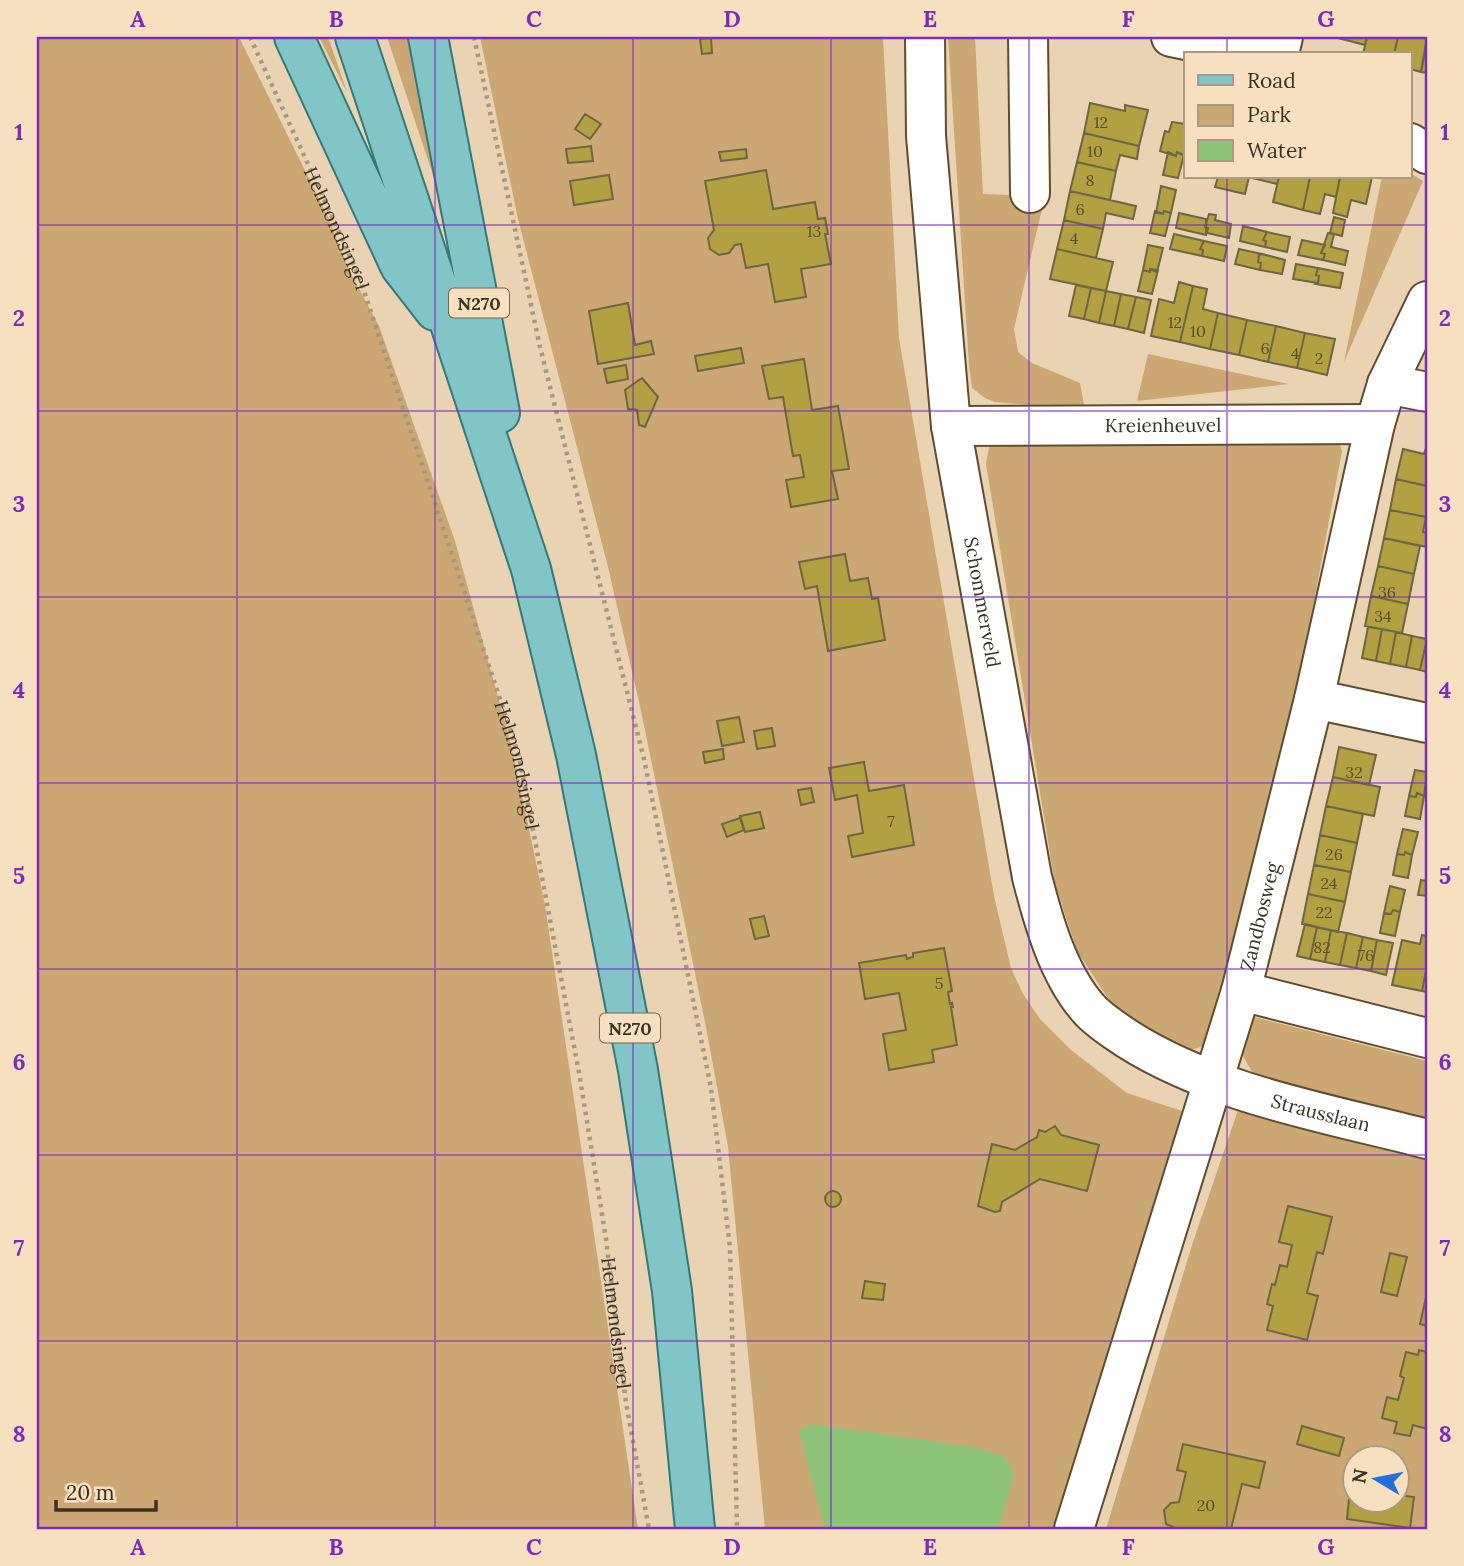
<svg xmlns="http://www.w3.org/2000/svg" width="1464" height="1566" viewBox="0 0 1464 1566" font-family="Lora,serif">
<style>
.green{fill:#cba873;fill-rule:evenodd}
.water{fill:#8ec47a}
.building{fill:#b3a040;stroke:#6d6544;stroke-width:2}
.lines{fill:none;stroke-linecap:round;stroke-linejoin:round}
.minor-casing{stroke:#604d2f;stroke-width:42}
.major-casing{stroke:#337976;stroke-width:42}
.path{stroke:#a9977e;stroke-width:4.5;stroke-dasharray:3.5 5;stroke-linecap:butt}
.minor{stroke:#fff;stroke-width:38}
.major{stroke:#82c5c7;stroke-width:38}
.grid{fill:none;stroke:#7b2cbf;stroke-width:2;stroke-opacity:0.55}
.labels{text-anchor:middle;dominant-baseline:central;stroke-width:5;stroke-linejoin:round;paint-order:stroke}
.number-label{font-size:16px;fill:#594e2c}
.shield{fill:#f7e0bf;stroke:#736653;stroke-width:2}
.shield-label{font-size:18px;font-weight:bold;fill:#3b3225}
.street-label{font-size:19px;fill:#3b3225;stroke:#f7e0bf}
.neatline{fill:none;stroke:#7b2cbf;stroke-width:2.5}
.grid-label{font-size:23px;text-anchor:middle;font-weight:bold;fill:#7b2cbf}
</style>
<rect width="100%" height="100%" fill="#ead3b2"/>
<path class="green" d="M 37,37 L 239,37 L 328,217 L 348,268 L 379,326 L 455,541 L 511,744 L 545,905 L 638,1529 L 37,1529 Z
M 319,37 L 328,37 L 347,92 Z
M 387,37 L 415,37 L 463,265 Z
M 480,37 L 883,37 L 899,338 L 994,896 L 1011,968 L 1023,994 L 1040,1019 L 1071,1050 L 1127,1093 L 1182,1111 L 1150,1236 L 1059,1529 L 765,1529 L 728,1147 L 706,1027 L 640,706 L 608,567 L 518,219 Z
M 948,37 L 975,37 L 983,194 L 1045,196 L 1014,329 L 1018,352 L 1032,363 L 1080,383 L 1085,410 L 995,402 L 985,398 L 972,388 L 969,365 Z
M 1410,173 L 1423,181 L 1344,362 L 1382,177 L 1410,177 Z
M 1148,354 L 1289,384 L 1137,401 Z
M 1338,439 L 1342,451 L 1305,650 L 1211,1044 L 1178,1054 L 1143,1033 L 1111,1003 L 1077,951 L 1055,884 L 986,464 L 990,442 Z
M 1254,1017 L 1427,1061 L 1427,1125 L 1258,1082 L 1240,1051 L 1248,1021 Z
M 1239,1107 L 1427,1152 L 1427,1529 L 1106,1529 L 1192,1245 ZM 1356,1458 L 1398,1458 L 1398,1500 L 1356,1500 Z"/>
<path class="water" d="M 810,1424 L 974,1447 L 1003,1456 L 1014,1473 L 999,1529 L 825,1529 L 799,1431 Z"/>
<path class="building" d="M 1334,37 L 1367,37 L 1365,45 Z
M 1367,37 L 1398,37 L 1394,54 L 1363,54 Z
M 1398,37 L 1427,37 L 1421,72 L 1410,69 L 1410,54 L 1394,54 Z
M 711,38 L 712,53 L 702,54 L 700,39 Z
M 1427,43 L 1427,73 L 1421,72 Z
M 1090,103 L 1125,111 L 1125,105 L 1148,110 L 1139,146 L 1084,133 Z
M 585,114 L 601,124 L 590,139 L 575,129 Z
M 1172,122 L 1186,124 L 1186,148 L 1184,156 L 1177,152 L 1176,156 L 1160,151 L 1165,131 L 1169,132 Z
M 1084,133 L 1139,146 L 1137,159 L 1120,155 L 1116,171 L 1077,162 Z
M 591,146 L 593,161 L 568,163 L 566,149 Z
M 746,149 L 747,158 L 721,161 L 719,152 Z
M 1168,152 L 1176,156 L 1177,152 L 1184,155 L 1178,178 L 1163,175 Z
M 1077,162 L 1116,171 L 1110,200 L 1070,191 Z
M 766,170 L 773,209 L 815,202 L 818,219 L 825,218 L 828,234 L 825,234 L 831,264 L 801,269 L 806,297 L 775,302 L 768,264 L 746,268 L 741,244 L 735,245 L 729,253 L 719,255 L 710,249 L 708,238 L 714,230 L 705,181 Z
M 609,175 L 613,199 L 574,205 L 570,181 Z
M 1218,177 L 1249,177 L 1245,194 L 1215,187 Z
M 1248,177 L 1279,177 L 1277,184 Z
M 1279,177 L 1310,177 L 1303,210 L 1273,202 Z
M 1310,177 L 1340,177 L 1336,197 L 1325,194 L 1320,214 L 1303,210 Z
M 1340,177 L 1372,177 L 1366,204 L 1351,200 L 1347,217 L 1333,213 Z
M 1161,186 L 1176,190 L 1171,213 L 1164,211 L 1163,214 L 1156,213 Z
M 1070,191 L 1136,206 L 1133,219 L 1106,213 L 1103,229 L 1064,220 Z
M 1155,211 L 1163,214 L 1164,211 L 1171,213 L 1165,236 L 1150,233 Z
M 1179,213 L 1206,219 L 1206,235 L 1176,228 Z
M 1209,214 L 1216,215 L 1215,220 L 1231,224 L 1229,238 L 1207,233 L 1208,228 L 1205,227 Z
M 1334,217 L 1345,220 L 1342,236 L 1330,233 Z
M 1064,220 L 1103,229 L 1096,258 L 1057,249 Z
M 1243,226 L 1267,232 L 1263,240 L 1266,241 L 1265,247 L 1240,241 Z
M 1267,232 L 1290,237 L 1287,252 L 1265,247 L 1266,241 L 1263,240 Z
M 1328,233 L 1334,234 L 1331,247 L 1348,251 L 1345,265 L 1323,260 L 1325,254 L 1321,253 Z
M 1174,234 L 1204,241 L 1200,249 L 1203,250 L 1202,256 L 1170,249 Z
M 1302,240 L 1325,245 L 1321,253 L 1325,254 L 1323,260 L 1298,255 Z
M 1204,241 L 1227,246 L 1224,261 L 1202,256 L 1203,250 L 1200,249 Z
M 1148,245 L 1163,248 L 1157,272 L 1150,269 L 1150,272 L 1143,270 Z
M 1057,249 L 1113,262 L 1106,291 L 1050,279 Z
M 1239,249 L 1262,254 L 1259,255 L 1258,262 L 1261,263 L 1260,270 L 1235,264 Z
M 1262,254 L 1285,260 L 1282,274 L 1260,270 L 1261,263 L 1258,262 L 1259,255 Z
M 1296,264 L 1318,268 L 1316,275 L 1319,276 L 1318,283 L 1293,279 Z
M 1318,268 L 1343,273 L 1340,288 L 1316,284 L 1318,283 L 1319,276 L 1316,275 Z
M 1150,269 L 1158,270 L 1152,294 L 1138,291 L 1143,270 L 1150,272 Z
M 1179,282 L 1193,286 L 1180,342 L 1151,336 L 1159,299 L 1174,303 Z
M 1076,285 L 1091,288 L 1084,319 L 1069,316 Z
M 1193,286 L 1207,289 L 1203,309 L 1218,313 L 1210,349 L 1180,342 Z
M 1091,288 L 1106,291 L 1099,323 L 1084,319 Z
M 1106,291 L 1121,294 L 1114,326 L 1099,323 Z
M 1121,294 L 1136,297 L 1128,329 L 1114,326 Z
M 1136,297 L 1151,300 L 1144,333 L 1128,329 Z
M 628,303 L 635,345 L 651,341 L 654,354 L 598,364 L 589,311 Z
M 1218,313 L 1247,320 L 1239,355 L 1210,349 Z
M 1247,320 L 1276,326 L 1268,362 L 1239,355 Z
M 1276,326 L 1305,333 L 1297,368 L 1268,362 Z
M 1305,333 L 1335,339 L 1327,375 L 1297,368 Z
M 741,348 L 744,363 L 698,371 L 695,356 Z
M 804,359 L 812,410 L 838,406 L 849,469 L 832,471 L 838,499 L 791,507 L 786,480 L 804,477 L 800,455 L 793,456 L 783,397 L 769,399 L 762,366 Z
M 626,365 L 628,379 L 607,383 L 604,369 Z
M 642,378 L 658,397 L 645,427 L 639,425 L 637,410 L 628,409 L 625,390 Z
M 1426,448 L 1427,486 L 1396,479 L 1403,449 L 1424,454 Z
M 1396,479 L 1427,486 L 1426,517 L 1390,510 Z
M 1390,510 L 1426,517 L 1423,532 L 1427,533 L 1427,547 L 1384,538 Z
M 1384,538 L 1420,546 L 1414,574 L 1378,566 Z
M 845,554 L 850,581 L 868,578 L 872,599 L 878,598 L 885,640 L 828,651 L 817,586 L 805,589 L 799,562 Z
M 1378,566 L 1414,574 L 1408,604 L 1371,596 Z
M 1371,596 L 1408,604 L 1402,633 L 1365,626 Z
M 1368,627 L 1382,629 L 1376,661 L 1362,658 Z
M 1382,629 L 1396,632 L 1390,664 L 1376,661 Z
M 1396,632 L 1412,636 L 1406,667 L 1390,664 Z
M 1412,636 L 1427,639 L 1420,670 L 1406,667 Z
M 1427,639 L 1427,672 L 1420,670 Z
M 739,717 L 744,742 L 722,746 L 717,721 Z
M 772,728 L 775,746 L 757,749 L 754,731 Z
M 1339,747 L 1376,755 L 1369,785 L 1333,777 Z
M 723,749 L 724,759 L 705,763 L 703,752 Z
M 864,762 L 869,791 L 904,785 L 914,845 L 852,857 L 848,836 L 863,833 L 857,795 L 835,800 L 829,768 Z
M 1415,770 L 1427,772 L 1424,796 L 1417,793 L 1416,797 L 1409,796 Z
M 1333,777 L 1380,787 L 1374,816 L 1326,806 Z
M 811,788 L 814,802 L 801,805 L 798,790 Z
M 1417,793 L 1424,796 L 1420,819 L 1405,816 L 1409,796 L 1416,797 Z
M 1326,806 L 1363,814 L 1357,843 L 1320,835 Z
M 760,812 L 764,828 L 745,832 L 740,816 Z
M 740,818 L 744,830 L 727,837 L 722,824 Z
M 1403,829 L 1418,832 L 1412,855 L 1405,852 L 1404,855 L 1397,854 Z
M 1320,835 L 1357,843 L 1351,872 L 1314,865 Z
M 1405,852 L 1412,855 L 1408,878 L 1393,875 L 1397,854 L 1404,855 Z
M 1314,865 L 1351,872 L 1345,902 L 1308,894 Z
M 1421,880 L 1427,881 L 1427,896 L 1418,895 Z
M 1390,886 L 1405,890 L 1400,912 L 1393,910 L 1391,914 L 1384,913 Z
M 1308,894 L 1345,902 L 1338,932 L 1302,924 Z
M 1393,910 L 1400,912 L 1395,936 L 1380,933 L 1384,913 L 1391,914 Z
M 764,916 L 769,936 L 755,939 L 750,919 Z
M 1305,924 L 1317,927 L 1310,959 L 1297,956 Z
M 1317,927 L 1331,930 L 1325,962 L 1310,959 Z
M 1331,930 L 1347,933 L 1340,965 L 1325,962 Z
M 1347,933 L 1363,937 L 1356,968 L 1340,965 Z
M 1422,935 L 1427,936 L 1427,966 L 1422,991 L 1392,985 L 1402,940 L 1420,944 Z
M 1363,937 L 1377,940 L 1371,971 L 1356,968 Z
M 1377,940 L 1393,943 L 1386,975 L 1371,971 Z
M 944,948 L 952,991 L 948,992 L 950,1004 L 952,1003 L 953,1007 L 951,1007 L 957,1045 L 932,1050 L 934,1062 L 889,1070 L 883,1034 L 906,1030 L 899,993 L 865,999 L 859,963 L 906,955 L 907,959 L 913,957 L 913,953 Z
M 1427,966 L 1427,992 L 1422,991 Z
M 1055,1126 L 1061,1135 L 1099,1145 L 1087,1191 L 1040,1179 L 1002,1202 L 1000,1211 L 995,1212 L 978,1206 L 992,1144 L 1015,1150 L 1037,1137 L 1039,1130 L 1045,1132 Z
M825 1199a8 8 0 1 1 16 0a8 8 0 1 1-16 0Z
M 1288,1206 L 1332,1217 L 1323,1254 L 1317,1252 L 1307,1293 L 1318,1296 L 1307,1340 L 1267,1330 L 1273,1306 L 1267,1304 L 1272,1284 L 1275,1285 L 1280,1265 L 1287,1267 L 1292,1245 L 1279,1242 Z
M 1390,1253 L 1407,1257 L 1397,1296 L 1381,1292 Z
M 865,1281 L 885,1284 L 883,1300 L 862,1298 Z
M 1427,1293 L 1427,1326 L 1420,1324 Z
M 1419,1350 L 1427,1352 L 1427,1429 L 1413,1425 L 1410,1436 L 1394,1433 L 1397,1422 L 1382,1418 L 1387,1397 L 1398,1400 L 1404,1378 L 1400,1376 L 1406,1352 L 1418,1355 Z
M 1302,1426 L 1344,1438 L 1339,1456 L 1297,1444 Z
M 1183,1444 L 1265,1462 L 1259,1488 L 1242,1484 L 1231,1529 L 1178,1529 L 1166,1524 L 1164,1510 L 1171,1503 L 1179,1502 L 1186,1472 L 1177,1470 Z
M 1350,1488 L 1356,1489 L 1356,1500 L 1398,1500 L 1398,1495 L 1414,1497 L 1410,1528 L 1347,1519 Z"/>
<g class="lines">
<defs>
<g id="minor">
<path id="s2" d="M 925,37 L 926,136 L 951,426 L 1032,877 C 1043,920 1058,974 1088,1008 C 1098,1020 1113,1029 1126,1038 C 1213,1094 1327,1113 1427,1139"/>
<path d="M 1028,37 L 1030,193"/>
<path d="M 1171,37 L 1253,54"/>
<path d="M 1279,54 L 1283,37"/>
<path d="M 1410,143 L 1427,154"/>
<path d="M 1387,384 L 1427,392"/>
<path id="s3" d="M 951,426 L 1375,424"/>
<path d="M 1314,699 L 1427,723"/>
<path d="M 1241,991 L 1427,1038"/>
<path id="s4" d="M 1074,1529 L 1241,991 L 1314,699 L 1375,424 L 1387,384 L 1427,301"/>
</g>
<path id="major" d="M 294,37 L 400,266 L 435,311
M 355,37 L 531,569 L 576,755 L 638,1070 L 672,1291 L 695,1529
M 428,37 L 500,413"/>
</defs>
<use href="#minor" class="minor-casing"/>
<use href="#major" class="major-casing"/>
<g class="path">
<path id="s1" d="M 250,37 L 359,276 L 519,756 L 580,1078 L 606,1239 L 626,1403 L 649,1529"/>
<path d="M 474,37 L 540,347 L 644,759 L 711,1088 L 730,1248 L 737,1529"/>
</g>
<use href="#minor" class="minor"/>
<use href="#major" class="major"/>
</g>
<path class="grid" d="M 237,37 L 237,1529M 435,37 L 435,1529M 633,37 L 633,1529M 831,37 L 831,1529M 1029,37 L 1029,1529M 1227,37 L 1227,54M 1227,177 L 1227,1529M 37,225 L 1427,225M 37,411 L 1427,411M 37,597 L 1427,597M 37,783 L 1427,783M 37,969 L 1427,969M 37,1155 L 1427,1155M 37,1341 L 1427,1341"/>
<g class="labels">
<g class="number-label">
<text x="1101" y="122">12</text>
<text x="1095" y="151">10</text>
<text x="1090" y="180">8</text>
<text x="1080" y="209">6</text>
<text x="814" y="231">13</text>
<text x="1074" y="238">4</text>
<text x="1175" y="322">12</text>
<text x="1198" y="331">10</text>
<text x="1265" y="348">6</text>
<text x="1295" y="353">4</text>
<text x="1319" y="358">2</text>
<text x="1387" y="592">36</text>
<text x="1383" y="616">34</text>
<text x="1354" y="772">32</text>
<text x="891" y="821">7</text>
<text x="1334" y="854">26</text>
<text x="1329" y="883">24</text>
<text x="1324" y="912">22</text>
<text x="1322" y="947">82</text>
<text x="1366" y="955">76</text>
<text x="939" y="983">5</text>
<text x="1206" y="1505">20</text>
</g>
<g class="shield">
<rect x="449" y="288.5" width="60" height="29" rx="5"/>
<rect x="600" y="1013.5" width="60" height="29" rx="5"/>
</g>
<g class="shield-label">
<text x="479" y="303">N270</text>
<text x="630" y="1028">N270</text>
</g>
<g class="street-label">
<text stroke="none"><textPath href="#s1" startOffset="210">Helmondsingel</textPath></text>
<text stroke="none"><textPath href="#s3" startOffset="212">Kreienheuvel</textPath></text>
<text stroke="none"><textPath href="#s2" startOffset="569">Schommerveld</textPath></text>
<text stroke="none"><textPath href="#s1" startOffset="777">Helmondsingel</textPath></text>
<text stroke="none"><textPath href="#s4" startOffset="640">Zandbosweg</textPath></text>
<text stroke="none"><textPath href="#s2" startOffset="1250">Strausslaan</textPath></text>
<text stroke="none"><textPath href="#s1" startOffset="1344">Helmondsingel</textPath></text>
</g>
</g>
<rect width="1464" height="1566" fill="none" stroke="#f7e0bf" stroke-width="77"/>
<rect x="1184" y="52" width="228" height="126" fill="#f7e0bf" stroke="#ac9a81" stroke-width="2"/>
<rect x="1198" y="75" width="35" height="10" fill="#82c5c7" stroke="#ac9a81" stroke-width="2"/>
<text x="1247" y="88" font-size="21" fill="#3b3225">Road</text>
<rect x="1198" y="105" width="35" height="21" fill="#cba873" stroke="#ac9a81" stroke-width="2"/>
<text x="1247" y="122" font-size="21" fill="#3b3225">Park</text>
<rect x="1198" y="140" width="35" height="21" fill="#8ec47a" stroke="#ac9a81" stroke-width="2"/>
<text x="1247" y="158" font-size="21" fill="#3b3225">Water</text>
<g transform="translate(1376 1479) rotate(280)"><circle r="33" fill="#f7e0bf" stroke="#ac9a81" stroke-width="2"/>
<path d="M0-5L12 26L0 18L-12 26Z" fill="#2071dc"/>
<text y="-10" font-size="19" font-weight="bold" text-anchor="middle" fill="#3b3225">N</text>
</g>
<path d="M56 1500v10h100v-10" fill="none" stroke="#3b3225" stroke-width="3.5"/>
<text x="66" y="1500" font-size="21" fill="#3b3225" stroke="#f7e0bf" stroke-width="5" paint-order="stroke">20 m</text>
<rect x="38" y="38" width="1388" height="1490" class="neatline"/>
<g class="grid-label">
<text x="138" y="27">A</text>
<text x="336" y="27">B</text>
<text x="534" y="27">C</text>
<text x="732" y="27">D</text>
<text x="930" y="27">E</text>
<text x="1128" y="27">F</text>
<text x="1326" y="27">G</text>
<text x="19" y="140">1</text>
<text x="1445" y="140">1</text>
<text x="19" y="326">2</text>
<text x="1445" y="326">2</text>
<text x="19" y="512">3</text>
<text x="1445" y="512">3</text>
<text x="19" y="698">4</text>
<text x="1445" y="698">4</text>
<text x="19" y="884">5</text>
<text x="1445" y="884">5</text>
<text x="19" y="1070">6</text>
<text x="1445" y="1070">6</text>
<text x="19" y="1256">7</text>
<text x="1445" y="1256">7</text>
<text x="19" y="1442">8</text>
<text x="1445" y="1442">8</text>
<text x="138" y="1555">A</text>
<text x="336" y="1555">B</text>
<text x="534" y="1555">C</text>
<text x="732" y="1555">D</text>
<text x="930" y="1555">E</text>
<text x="1128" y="1555">F</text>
<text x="1326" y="1555">G</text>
</g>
</svg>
